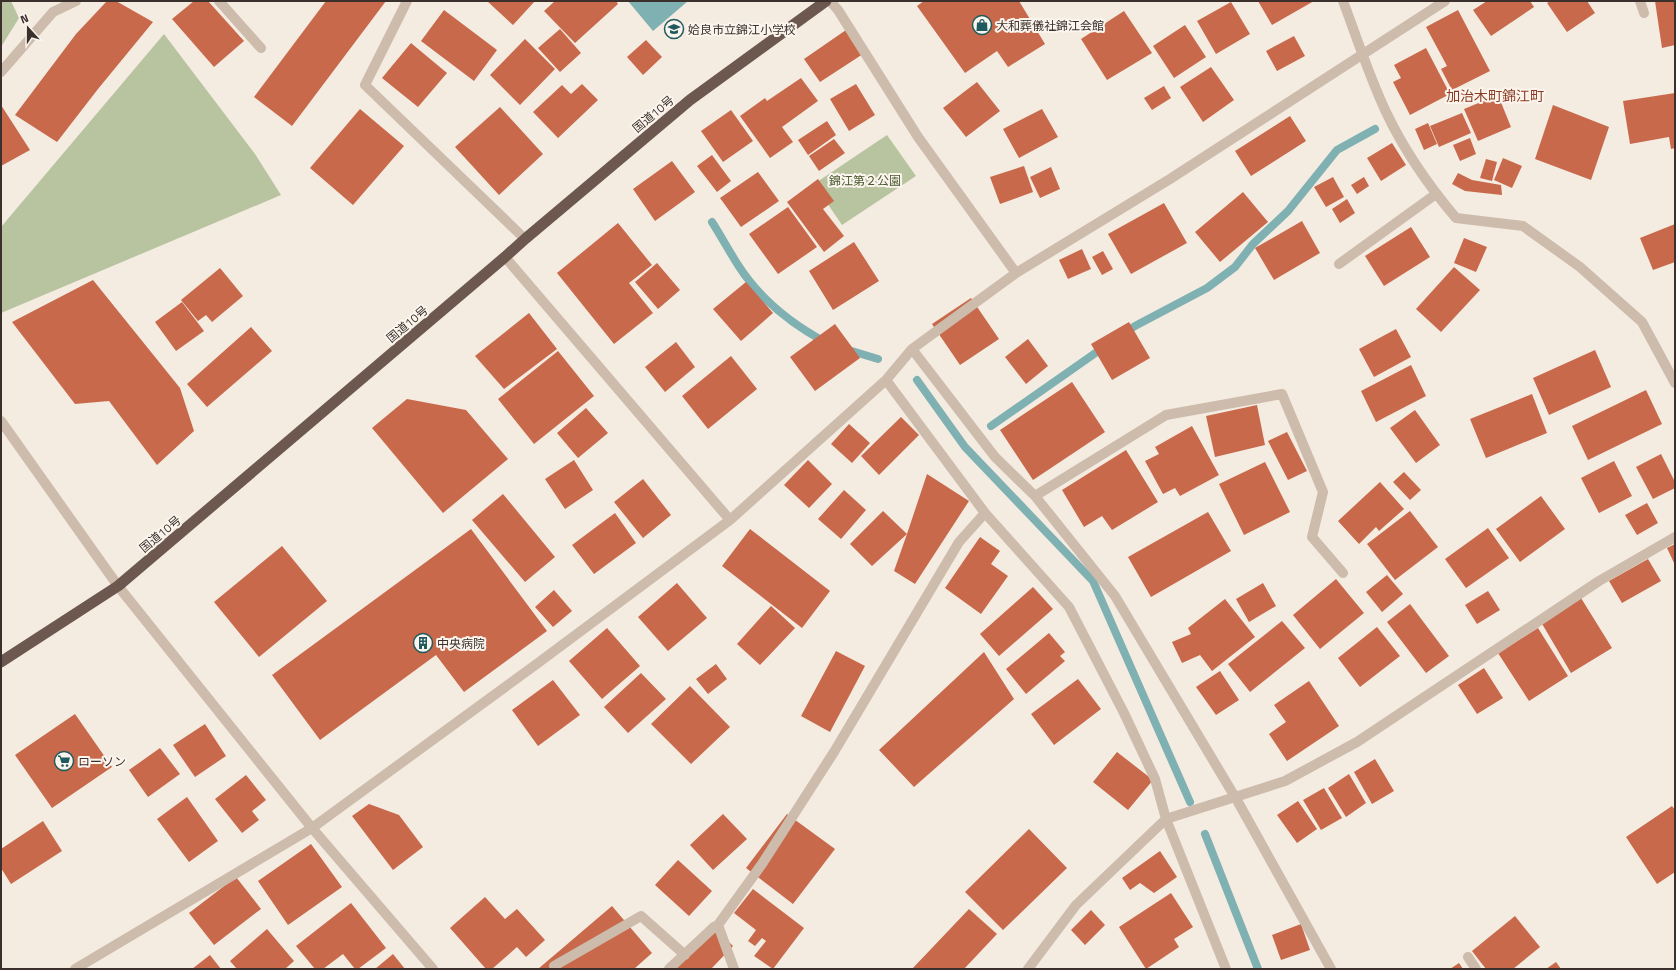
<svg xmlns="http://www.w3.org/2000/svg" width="1676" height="970" viewBox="0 0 1676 970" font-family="'Titillium Web','Noto Sans JP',sans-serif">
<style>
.green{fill:#b8c4a0}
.water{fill:#7fb0b2}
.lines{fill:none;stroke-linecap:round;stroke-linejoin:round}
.stream{stroke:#7fb0b2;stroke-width:8}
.building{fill:#c8694b}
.service{stroke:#cdbbac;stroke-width:10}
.minor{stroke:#cdbbac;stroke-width:10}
.tertiary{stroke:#cdbbac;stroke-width:10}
.trunk{stroke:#6c584f;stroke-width:11}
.labels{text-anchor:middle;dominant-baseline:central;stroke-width:4;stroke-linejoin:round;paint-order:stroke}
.poi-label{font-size:12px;fill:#3b302b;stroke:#fbf5ee;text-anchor:start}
.street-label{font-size:12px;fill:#3b302b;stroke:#fbf5ee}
.park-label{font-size:12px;fill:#4a5a2e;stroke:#fbf5ee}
.quarter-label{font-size:14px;fill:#8c3b22;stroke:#fbf5ee}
</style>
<rect width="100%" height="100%" fill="#f4ebe1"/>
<path class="green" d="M 1,1 L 11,1 L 19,18 L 1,47 Z
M 164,34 L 255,154 L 281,195 L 1,313 L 1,227 Z
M 887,135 L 916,176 L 842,225 L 814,184 Z"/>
<path class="water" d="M 628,1 L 688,1 L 653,31 Z"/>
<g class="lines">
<path class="stream" d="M 712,222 C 721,236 729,251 738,265 C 759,298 790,323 825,342
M 1123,334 L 1135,326 L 1207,288 L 1235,267 L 1253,244 L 1288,211 L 1337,150 L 1375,129
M 845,349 L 878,359
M 917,380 L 965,447 L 1093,581 L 1190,802
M 991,426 L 1104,347
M 1205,834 L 1258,969"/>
</g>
<path class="building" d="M 107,1 L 116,1 L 153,22 L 98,89 L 57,142 L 15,115 L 76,34 Z
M 194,1 L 208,1 L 244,41 L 214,67 L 172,19 Z
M 326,1 L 386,1 L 292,126 L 254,97 Z
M 487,1 L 535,1 L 513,25 Z
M 555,1 L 616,1 L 618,4 L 575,43 L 544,11 Z
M 924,1 L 1019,1 L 1045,44 L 1008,67 L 997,51 L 965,73 L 917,6 Z
M 1258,1 L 1314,1 L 1272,25 Z
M 1487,1 L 1530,1 L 1534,7 L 1491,36 L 1473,10 Z
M 1551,1 L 1587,1 L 1595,13 L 1567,32 L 1547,3 Z
M 1655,1 L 1675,1 L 1675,45 L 1662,48 Z
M 1231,2 L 1250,34 L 1216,54 L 1197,21 Z
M 444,10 L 497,50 L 474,81 L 421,41 Z
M 1458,10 L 1490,71 L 1452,90 L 1441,69 L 1447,66 L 1426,27 Z
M 1124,11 L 1152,53 L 1107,80 L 1081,39 Z
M 1185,25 L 1206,57 L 1174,78 L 1153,46 Z
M 560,29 L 581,53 L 560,72 L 538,48 Z
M 846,30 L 863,54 L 820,82 L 804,59 Z
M 1294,36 L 1305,56 L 1277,71 L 1266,51 Z
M 525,39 L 555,69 L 520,105 L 490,75 Z
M 646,40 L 662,57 L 643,75 L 627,57 Z
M 411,43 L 447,73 L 418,107 L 382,78 Z
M 1426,48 L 1450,94 L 1410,115 L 1393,82 L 1401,78 L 1394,65 Z
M 1211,67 L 1234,100 L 1203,122 L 1180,87 Z
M 801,78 L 818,101 L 782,127 L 793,142 L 770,158 L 740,116 L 765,98 L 767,101 Z
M 977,82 L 1000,111 L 966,137 L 943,108 Z
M 582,84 L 598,100 L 558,138 L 533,112 L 562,85 L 571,94 Z
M 856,84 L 875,115 L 849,131 L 830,99 Z
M 1164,86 L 1171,98 L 1152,110 L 1144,98 Z
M 1675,93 L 1675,148 L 1671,149 L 1669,137 L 1630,144 L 1623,101 Z
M 1498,95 L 1511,127 L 1478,141 L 1464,109 Z
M 1,105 L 30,150 L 1,166 Z
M 1553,105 L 1609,127 L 1591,180 L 1535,159 Z
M 500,107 L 543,154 L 499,195 L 455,147 Z
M 360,109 L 404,146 L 353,205 L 310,168 Z
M 1042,109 L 1058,137 L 1019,158 L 1003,129 Z
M 731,110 L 753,141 L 723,162 L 701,131 Z
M 1462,113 L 1471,133 L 1439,147 L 1430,126 Z
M 1290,116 L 1306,141 L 1251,176 L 1235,151 Z
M 827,121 L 836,135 L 808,155 L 798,140 Z
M 1428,123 L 1437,144 L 1424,150 L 1415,129 Z
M 1470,138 L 1476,154 L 1460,161 L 1453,145 Z
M 834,139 L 845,153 L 819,171 L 809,156 Z
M 1392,143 L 1406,165 L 1381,181 L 1367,158 Z
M 712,155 L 731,181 L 717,192 L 697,166 Z
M 1503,158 L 1522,166 L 1512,188 L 1494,180 Z
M 1486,159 L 1497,162 L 1492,181 L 1480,178 Z
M 672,161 L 695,192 L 655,221 L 633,189 Z
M 1024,166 L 1033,192 L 1000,204 L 990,177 Z
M 1051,167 L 1060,189 L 1040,198 L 1030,177 Z
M 758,172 L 779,201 L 741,227 L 720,198 Z
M 1458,173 L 1472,180 L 1501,185 L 1502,195 L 1465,191 L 1452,184 Z
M 1333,177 L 1344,197 L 1326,207 L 1314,187 Z
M 1364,177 L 1369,186 L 1357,194 L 1351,185 Z
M 818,179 L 834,201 L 823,209 L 844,236 L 824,252 L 787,202 Z
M 1243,192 L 1268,222 L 1220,262 L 1195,232 Z
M 1347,199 L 1355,213 L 1340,223 L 1332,209 Z
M 1164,203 L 1187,243 L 1131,274 L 1108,234 Z
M 788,207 L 817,247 L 778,274 L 749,234 Z
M 1302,221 L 1320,253 L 1274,280 L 1255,248 Z
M 618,223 L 652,265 L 629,283 L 653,313 L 614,344 L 557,273 Z
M 1675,224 L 1675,262 L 1653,270 L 1640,238 Z
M 1411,227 L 1430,257 L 1384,286 L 1365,256 Z
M 1464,238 L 1487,247 L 1476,272 L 1454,263 Z
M 854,242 L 879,281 L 833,310 L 809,271 Z
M 1082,249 L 1091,269 L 1068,279 L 1059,260 Z
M 1103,251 L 1113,269 L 1102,275 L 1092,257 Z
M 657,263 L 680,290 L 658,309 L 635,282 Z
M 1454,267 L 1480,290 L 1441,332 L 1416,309 Z
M 220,268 L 243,296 L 212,322 L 206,315 L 198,321 L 181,300 Z
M 93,280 L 180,388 L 194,431 L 157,465 L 109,401 L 75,404 L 12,322 Z
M 746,282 L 773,313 L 741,341 L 713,309 Z
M 971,298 L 999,339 L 960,365 L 932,324 Z
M 182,302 L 204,331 L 176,351 L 155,322 Z
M 529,313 L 557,349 L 504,389 L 475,356 Z
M 1129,322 L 1150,358 L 1112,380 L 1091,344 Z
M 835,324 L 860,358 L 815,391 L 790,357 Z
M 251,327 L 272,351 L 207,407 L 187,384 Z
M 1396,329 L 1411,357 L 1374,377 L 1359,349 Z
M 1028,339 L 1048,366 L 1026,384 L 1005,357 Z
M 676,342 L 695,367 L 665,392 L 645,367 Z
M 1595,350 L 1611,387 L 1549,415 L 1533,378 Z
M 558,351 L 594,396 L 534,444 L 498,399 Z
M 731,356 L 757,389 L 708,429 L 682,396 Z
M 1411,365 L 1426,396 L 1376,422 L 1361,391 Z
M 1072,382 L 1105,432 L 1033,480 L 1000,430 Z
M 1646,390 L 1662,424 L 1588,460 L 1572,426 Z
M 1532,394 L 1547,433 L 1486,458 L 1470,419 Z
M 407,399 L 466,410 L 508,459 L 443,513 L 372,428 Z
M 1257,405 L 1265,445 L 1215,457 L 1206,416 Z
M 586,408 L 608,433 L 578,458 L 557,433 Z
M 1415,410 L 1440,445 L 1416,463 L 1390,428 Z
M 901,417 L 919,435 L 879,475 L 861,456 Z
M 849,424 L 870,443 L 852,463 L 831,444 Z
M 1192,426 L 1219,475 L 1180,496 L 1175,488 L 1163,494 L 1145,461 L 1159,454 L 1155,447 Z
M 1287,432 L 1307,471 L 1288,480 L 1268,441 Z
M 1126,450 L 1158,502 L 1112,530 L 1102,516 L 1084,527 L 1062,490 Z
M 1661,454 L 1675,482 L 1675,488 L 1653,499 L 1636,467 Z
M 574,460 L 593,490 L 565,509 L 545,479 Z
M 808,460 L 832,484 L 809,508 L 784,485 Z
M 1614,461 L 1632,496 L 1599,513 L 1581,478 Z
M 1265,462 L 1290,512 L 1244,535 L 1219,484 Z
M 1404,472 L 1421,490 L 1410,500 L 1393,482 Z
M 927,474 L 969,501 L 915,584 L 894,571 L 907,534 L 872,566 L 850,544 L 883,511 L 907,534 Z
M 643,479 L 671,515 L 643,538 L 614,502 Z
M 1380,482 L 1404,509 L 1379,531 L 1376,527 L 1359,544 L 1338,521 Z
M 844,490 L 866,510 L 841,539 L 818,519 Z
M 503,494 L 555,557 L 525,582 L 472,520 Z
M 1541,496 L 1565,529 L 1520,562 L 1496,529 Z
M 1647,503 L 1658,523 L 1637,535 L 1625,515 Z
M 1410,511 L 1438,547 L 1395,580 L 1367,544 Z
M 1208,512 L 1231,551 L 1151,597 L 1128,557 Z
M 615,513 L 636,543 L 594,574 L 572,545 Z
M 1488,528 L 1509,558 L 1466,588 L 1445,559 Z
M 471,529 L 547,631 L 464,692 L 436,655 L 320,740 L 272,675 Z
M 750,529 L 830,591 L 802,628 L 722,566 Z
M 980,537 L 1000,551 L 991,564 L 1008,576 L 981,614 L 945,588 Z
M 1675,544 L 1675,565 L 1667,548 Z
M 282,546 L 327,601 L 259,657 L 214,602 Z
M 1648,559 L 1661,581 L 1622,603 L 1609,581 Z
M 1387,575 L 1403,594 L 1382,612 L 1366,592 Z
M 1336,579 L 1364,613 L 1320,649 L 1293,615 Z
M 677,583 L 707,618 L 668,651 L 638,617 Z
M 1263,583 L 1276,606 L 1249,622 L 1236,599 Z
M 1033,587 L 1053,609 L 999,656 L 980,634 Z
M 554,590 L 572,611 L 553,627 L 535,607 Z
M 1488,591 L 1500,610 L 1477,624 L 1465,605 Z
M 1581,598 L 1612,648 L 1571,673 L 1541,622 Z
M 1225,599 L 1255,637 L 1212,671 L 1200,655 L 1182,663 L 1172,642 L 1191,634 L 1188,628 Z
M 1410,604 L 1449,656 L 1426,673 L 1387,622 Z
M 771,606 L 795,628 L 760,665 L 737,644 Z
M 1282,621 L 1305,648 L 1250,692 L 1228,664 Z
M 1377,627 L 1400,656 L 1360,687 L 1338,658 Z
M 607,628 L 640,666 L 602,699 L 569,661 Z
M 1538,628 L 1568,676 L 1529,701 L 1498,653 Z
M 1049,633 L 1065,652 L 1060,656 L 1065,661 L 1026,694 L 1006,669 Z
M 836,651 L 865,666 L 830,732 L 801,716 Z
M 984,652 L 1014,699 L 914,787 L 879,750 Z
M 716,664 L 727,679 L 708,694 L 696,679 Z
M 1484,668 L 1503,698 L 1477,714 L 1458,685 Z
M 1220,671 L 1239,700 L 1216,715 L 1196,687 Z
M 641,673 L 666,699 L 628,733 L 604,707 Z
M 1078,679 L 1101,709 L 1054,745 L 1031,714 Z
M 553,680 L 580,715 L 538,746 L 512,710 Z
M 1309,681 L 1339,726 L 1287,761 L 1269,734 L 1286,722 L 1274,705 Z
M 690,686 L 730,727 L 691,764 L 651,724 Z
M 75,714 L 112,767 L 52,808 L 15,755 Z
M 205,724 L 226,756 L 195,777 L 173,745 Z
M 160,748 L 180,774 L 148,797 L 129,770 Z
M 1117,752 L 1153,780 L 1128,810 L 1093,782 Z
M 1375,759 L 1394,791 L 1372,804 L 1354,772 Z
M 1349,774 L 1366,803 L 1346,817 L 1328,788 Z
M 246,775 L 266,800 L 252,811 L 259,820 L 242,833 L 215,799 Z
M 1324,788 L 1342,818 L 1321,830 L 1303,800 Z
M 187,797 L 218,841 L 189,862 L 157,819 Z
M 1298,801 L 1317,829 L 1297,843 L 1277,815 Z
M 369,804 L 399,815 L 423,847 L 393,870 L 352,816 Z
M 1672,806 L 1675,810 L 1675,872 L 1657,884 L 1626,837 Z
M 723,814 L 747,839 L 713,870 L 690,845 Z
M 787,814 L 835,849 L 793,904 L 746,868 Z
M 43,821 L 62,851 L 11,884 L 1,868 L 1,849 Z
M 1029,829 L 1067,868 L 1003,930 L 965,892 Z
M 311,844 L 342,887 L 288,925 L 258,881 Z
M 1160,851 L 1177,877 L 1154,893 L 1140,883 L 1130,890 L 1122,878 Z
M 678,860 L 712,891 L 689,916 L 655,885 Z
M 236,877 L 261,909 L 214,945 L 189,913 Z
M 753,889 L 804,928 L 773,969 L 754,956 L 766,941 L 762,938 L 755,946 L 748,941 L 756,930 L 734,913 Z
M 1171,893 L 1193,927 L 1174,939 L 1179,947 L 1146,969 L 1119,927 Z
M 485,897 L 505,919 L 517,909 L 545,940 L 526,957 L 517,947 L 492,969 L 486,969 L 450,928 Z
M 351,903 L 386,948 L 358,969 L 355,969 L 343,954 L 323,969 L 315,969 L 296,946 Z
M 612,906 L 652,953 L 634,969 L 538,969 Z
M 969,909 L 997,934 L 964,969 L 912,969 Z
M 1091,910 L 1105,925 L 1085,945 L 1071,930 Z
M 1515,916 L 1540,947 L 1513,969 L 1486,969 L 1472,951 Z
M 1301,924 L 1310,950 L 1281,960 L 1272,935 Z
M 714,927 L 733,946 L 711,969 L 675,969 Z
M 267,929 L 294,961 L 285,969 L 237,969 L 230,961 Z
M 393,954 L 405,969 L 375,969 Z
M 210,955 L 221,969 L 192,969 Z
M 1556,962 L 1561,969 L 1546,969 Z
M 1459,963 L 1463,969 L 1450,969 Z"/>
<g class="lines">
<path class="service" d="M 1,72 L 53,12 L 76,1"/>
<path class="minor" d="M 219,1 L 261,48
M 407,1 L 365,85 L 525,239
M 830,1 L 838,10 L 918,137 L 1016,273
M 1343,1 C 1357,38 1369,76 1386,112 C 1404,150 1428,185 1456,218 L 1523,226 L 1580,267 L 1642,322 L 1675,383
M 1640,1 L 1644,13
M 505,257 L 730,520
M 1339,264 L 1436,194
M 912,349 L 995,457 L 1035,496 L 1115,596 L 1238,802 L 1331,969
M 886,380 L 985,513 L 1069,607 L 1124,713 L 1155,779 L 1166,819 L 1226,969
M 1035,496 L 1166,415 L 1282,394 L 1323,492 L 1312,537 L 1343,573
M 718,925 L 734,969
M 1468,957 L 1476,969
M 554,966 L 641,916 L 685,955
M 75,969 L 312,828 L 538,663 L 730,520 L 886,380 L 912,349 L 1016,273 L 1170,179 L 1445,1
M 669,969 L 714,927 L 718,925 L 762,864 L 834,752 L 959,542 L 985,513
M 1028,969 L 1076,905 L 1166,819 L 1285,781 L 1357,742 L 1599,581 L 1675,537"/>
<path class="tertiary" d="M 1,421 L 118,586 L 312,828 L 433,969"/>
<path class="trunk" d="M 1,662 L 118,586 L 505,257 L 525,239 L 690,100 L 826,1"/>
</g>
<defs>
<symbol id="shop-ring" viewBox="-11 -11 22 22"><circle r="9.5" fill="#fbf5ee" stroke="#1f5a5e" stroke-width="1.5"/><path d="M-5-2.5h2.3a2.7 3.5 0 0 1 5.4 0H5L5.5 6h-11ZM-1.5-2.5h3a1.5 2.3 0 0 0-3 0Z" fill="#1f5a5e"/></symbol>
<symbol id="school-ring" viewBox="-11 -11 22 22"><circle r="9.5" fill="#fbf5ee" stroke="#1f5a5e" stroke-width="1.5"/><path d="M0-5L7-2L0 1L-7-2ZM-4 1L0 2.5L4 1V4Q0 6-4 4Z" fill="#1f5a5e"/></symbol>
<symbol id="building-ring" viewBox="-11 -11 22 22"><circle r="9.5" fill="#fbf5ee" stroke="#1f5a5e" stroke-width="1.5"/><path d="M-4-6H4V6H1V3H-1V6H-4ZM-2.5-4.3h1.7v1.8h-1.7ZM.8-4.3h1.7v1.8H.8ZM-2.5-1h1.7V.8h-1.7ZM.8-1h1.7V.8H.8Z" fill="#1f5a5e"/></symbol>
<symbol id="supermarket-ring" viewBox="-11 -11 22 22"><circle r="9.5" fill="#fbf5ee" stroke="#1f5a5e" stroke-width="1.5"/><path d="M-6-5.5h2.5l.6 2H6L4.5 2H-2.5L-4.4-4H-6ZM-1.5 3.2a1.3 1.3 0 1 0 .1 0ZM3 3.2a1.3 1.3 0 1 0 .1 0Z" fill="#1f5a5e"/></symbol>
</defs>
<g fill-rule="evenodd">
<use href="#shop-ring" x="971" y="14" width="22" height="22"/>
<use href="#school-ring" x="663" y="18" width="22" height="22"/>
<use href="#building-ring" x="412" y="632" width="22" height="22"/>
<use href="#supermarket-ring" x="53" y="750" width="22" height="22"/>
</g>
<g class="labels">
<g class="poi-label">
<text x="996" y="25">大和葬儀社錦江会館</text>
<text x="688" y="29">姶良市立錦江小学校</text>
<text x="437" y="643">中央病院</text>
<text x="78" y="761">ローソン</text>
</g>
<g class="street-label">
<text transform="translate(653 114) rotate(-40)">国道10号</text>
<text transform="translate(407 324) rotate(-40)">国道10号</text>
<text transform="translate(160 534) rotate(-40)">国道10号</text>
</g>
<g class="park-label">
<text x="865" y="180">錦江第２公園</text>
</g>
<g class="quarter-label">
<text x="1495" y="95">加治木町錦江町</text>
</g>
</g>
<rect width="1676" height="970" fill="none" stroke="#3b302b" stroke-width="4"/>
<g transform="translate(28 28) rotate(339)" stroke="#fbf5ee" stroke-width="3" paint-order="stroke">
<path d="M0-3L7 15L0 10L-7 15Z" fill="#3b302b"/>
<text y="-6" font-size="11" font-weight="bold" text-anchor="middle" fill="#3b302b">N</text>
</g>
</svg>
